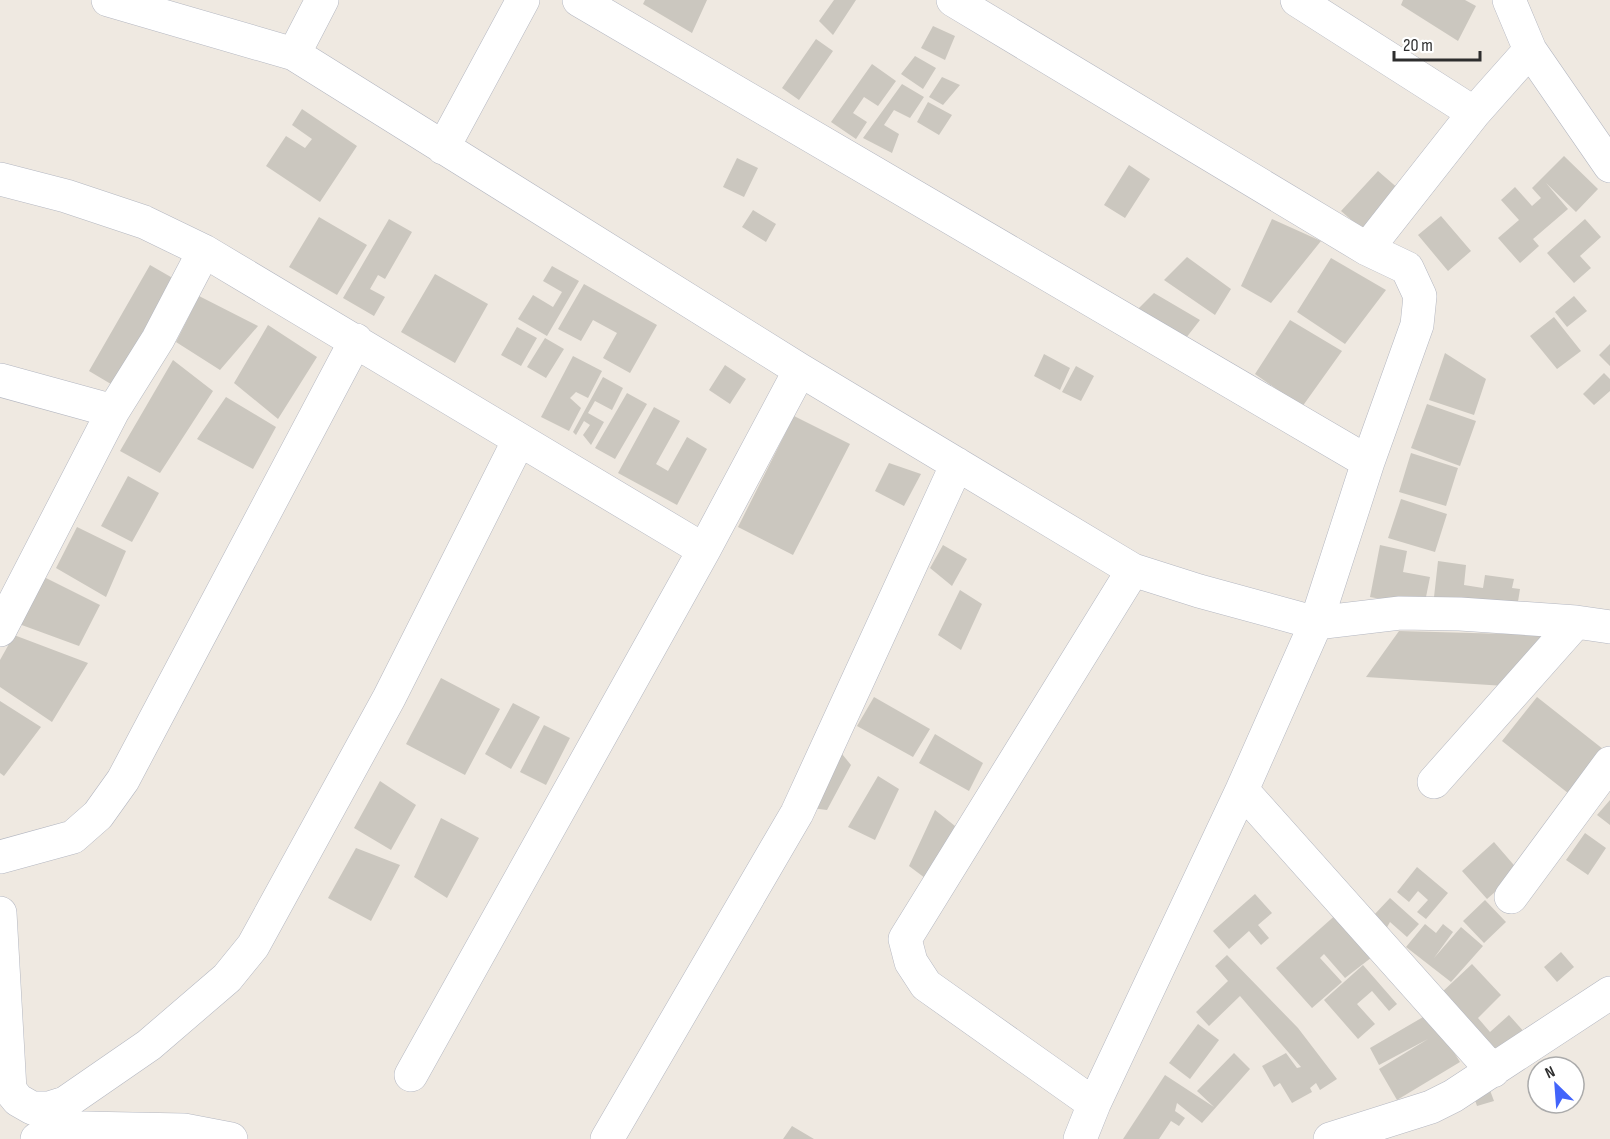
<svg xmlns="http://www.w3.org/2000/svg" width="1610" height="1139" viewBox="0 0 1610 1139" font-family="'Sofia Sans Condensed',sans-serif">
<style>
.building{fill:#cbc7bf}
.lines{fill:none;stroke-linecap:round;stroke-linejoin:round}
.minor-casing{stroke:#b4b7c1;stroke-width:34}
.minor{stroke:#fff;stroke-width:33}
</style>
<rect width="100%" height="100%" fill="#efe9e1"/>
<path class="building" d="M 645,0 L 707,0 L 692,33 L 643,4 Z
M 834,0 L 856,0 L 833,35 L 819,21 Z
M 1403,0 L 1465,0 L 1476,6 L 1458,41 L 1401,5 Z
M 933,26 L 955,36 L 945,60 L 921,48 Z
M 816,39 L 833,51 L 799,100 L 782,88 Z
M 915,56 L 936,68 L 923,89 L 901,74 Z
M 872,64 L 896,81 L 878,106 L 864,97 L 853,113 L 867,122 L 856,139 L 831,122 Z
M 942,77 L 960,85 L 943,105 L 929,97 Z
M 902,84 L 924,97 L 910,118 L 894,110 L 884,125 L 899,134 L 892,153 L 863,138 Z
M 928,102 L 952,115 L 939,135 L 917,122 Z
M 302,109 L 357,146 L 320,202 L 266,166 L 286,136 L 305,148 L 312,139 L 292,125 Z
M 1564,156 L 1598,189 L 1576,212 L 1546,183 L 1568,209 L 1533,239 L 1539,246 L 1520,263 L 1498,238 L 1519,220 L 1501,200 L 1515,187 L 1532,206 L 1541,198 L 1532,188 Z
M 737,158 L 758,168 L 744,197 L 723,187 Z
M 1129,165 L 1150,179 L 1125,218 L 1104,205 Z
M 1378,171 L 1400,190 L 1363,230 L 1341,211 Z
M 753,210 L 776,224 L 766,242 L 742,227 Z
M 1441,216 L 1471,251 L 1448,271 L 1418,235 Z
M 319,217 L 367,245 L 337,295 L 289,267 Z
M 389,219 L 412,232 L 385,279 L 378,275 L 370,289 L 385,297 L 374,316 L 343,298 Z
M 1272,219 L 1321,241 L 1271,303 L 1241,286 Z
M 1585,219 L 1601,237 L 1580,256 L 1591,268 L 1574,283 L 1547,253 Z
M 1187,257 L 1231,289 L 1215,315 L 1164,280 Z
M 1331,258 L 1386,290 L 1345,344 L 1297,312 Z
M 150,265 L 183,284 L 121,390 L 89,371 Z
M 552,266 L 579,281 L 547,336 L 518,319 L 533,295 L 553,307 L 562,292 L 543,281 Z
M 435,274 L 488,304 L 455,363 L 401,332 Z
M 584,284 L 657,325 L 630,373 L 603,358 L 617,333 L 593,320 L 581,341 L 558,329 Z
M 1154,293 L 1200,320 L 1186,338 L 1137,310 Z
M 199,296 L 258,326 L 220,370 L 176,342 Z
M 1574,296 L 1587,311 L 1567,327 L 1555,312 Z
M 1554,317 L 1581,351 L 1557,369 L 1530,336 Z
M 1290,320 L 1342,351 L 1302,407 L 1255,374 Z
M 268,325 L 317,357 L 278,419 L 234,383 Z
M 517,327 L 537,338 L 521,366 L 501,355 Z
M 545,338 L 564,349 L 546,378 L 527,367 Z
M 1610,344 L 1610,366 L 1599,355 Z
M 1445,353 L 1486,379 L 1474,415 L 1429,400 Z
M 1044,354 L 1070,368 L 1060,390 L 1034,376 Z
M 573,356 L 602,371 L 588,398 L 576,392 L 570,398 L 581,408 L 569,431 L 541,417 Z
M 173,360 L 213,391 L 160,473 L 120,451 Z
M 725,365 L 746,379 L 730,404 L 709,390 Z
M 1076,366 L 1094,376 L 1081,401 L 1062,392 Z
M 1604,373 L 1610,379 L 1610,391 L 1594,405 L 1583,394 Z
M 603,377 L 623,388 L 612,410 L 595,401 L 588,413 L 604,422 L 591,445 L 583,435 L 590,425 L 584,421 L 576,435 L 573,432 Z
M 627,393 L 647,404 L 615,459 L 595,448 Z
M 226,397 L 276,427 L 253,469 L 197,439 Z
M 1427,404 L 1476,421 L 1460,466 L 1411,448 Z
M 654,407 L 680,421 L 656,464 L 668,471 L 687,437 L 707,449 L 677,505 L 618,473 Z
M 794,416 L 850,444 L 793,555 L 738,527 Z
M 1411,453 L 1458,468 L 1446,506 L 1399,492 Z
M 889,463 L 921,474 L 904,506 L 875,491 Z
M 128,476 L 159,493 L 132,542 L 101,526 Z
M 1401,499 L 1447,514 L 1435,552 L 1388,538 Z
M 77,527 L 126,551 L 106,597 L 56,568 Z
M 943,545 L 967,559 L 952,586 L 930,568 Z
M 1380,545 L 1407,551 L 1403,572 L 1430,577 L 1424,607 L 1370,597 Z
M 1438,561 L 1466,565 L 1464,585 L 1483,588 L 1485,575 L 1514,579 L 1512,588 L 1520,589 L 1517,608 L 1434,597 Z
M 44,577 L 100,605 L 79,646 L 19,624 Z
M 960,590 L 982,604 L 961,650 L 938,635 Z
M 1399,631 L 1545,635 L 1505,686 L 1366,677 Z
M 14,635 L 88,663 L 52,722 L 0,687 L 0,660 Z
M 441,678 L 500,709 L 465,775 L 406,744 Z
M 874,697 L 930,729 L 913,757 L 857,726 Z
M 1537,697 L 1608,753 L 1573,797 L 1502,741 Z
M 0,701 L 41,727 L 4,776 L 0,773 Z
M 513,703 L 540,717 L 511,769 L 485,754 Z
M 544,725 L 570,738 L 546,785 L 520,772 Z
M 935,734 L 983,763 L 969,791 L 919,763 Z
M 838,749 L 851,765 L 827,810 L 811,808 Z
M 878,776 L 899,789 L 875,840 L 848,827 Z
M 380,781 L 416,805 L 391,850 L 354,828 Z
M 1610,800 L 1610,825 L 1597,815 Z
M 935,810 L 955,826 L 929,881 L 909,866 Z
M 441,818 L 479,838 L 447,898 L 414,877 Z
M 1585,833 L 1606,848 L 1588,875 L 1566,860 Z
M 1494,842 L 1519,871 L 1487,899 L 1462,871 Z
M 356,848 L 400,865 L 371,921 L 328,898 Z
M 1417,867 L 1448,893 L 1426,919 L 1417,912 L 1428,900 L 1418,891 L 1409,902 L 1397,892 Z
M 1255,894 L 1272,913 L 1258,925 L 1269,938 L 1261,945 L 1249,931 L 1229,949 L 1213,931 Z
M 1390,898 L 1419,924 L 1407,937 L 1390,922 L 1386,929 L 1373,916 Z
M 1485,900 L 1506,922 L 1484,943 L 1463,921 Z
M 1339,912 L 1376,954 L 1345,978 L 1324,954 L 1320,958 L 1342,982 L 1312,1008 L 1276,968 Z
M 1425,924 L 1436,933 L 1443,924 L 1453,932 L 1434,958 L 1461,927 L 1483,946 L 1451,982 L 1406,947 Z
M 1561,952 L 1574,967 L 1557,982 L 1544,967 Z
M 1227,955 L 1298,1028 L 1337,1079 L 1320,1090 L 1316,1083 L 1310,1088 L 1312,1092 L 1292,1103 L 1280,1083 L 1274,1087 L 1262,1066 L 1286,1053 L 1297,1068 L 1301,1067 L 1240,996 L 1209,1026 L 1196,1012 L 1228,981 L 1215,966 Z
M 1472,964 L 1501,995 L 1478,1018 L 1490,1032 L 1509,1015 L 1526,1034 L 1494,1061 L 1441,993 Z
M 1363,965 L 1397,1004 L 1389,1011 L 1372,991 L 1357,1004 L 1375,1024 L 1358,1039 L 1324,1000 Z
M 1430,1013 L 1460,1062 L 1397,1100 L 1379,1069 L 1428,1039 L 1379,1065 L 1370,1048 Z
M 1198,1024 L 1219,1040 L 1190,1079 L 1169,1063 Z
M 1234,1053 L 1250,1069 L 1202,1123 L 1177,1103 L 1175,1111 L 1185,1118 L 1179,1126 L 1171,1121 L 1159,1139 L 1123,1139 L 1165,1075 L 1214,1107 L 1197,1091 Z
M 1488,1085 L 1494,1101 L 1477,1106 L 1472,1091 Z
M 792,1126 L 814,1139 L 783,1139 Z"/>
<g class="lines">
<defs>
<path id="minor" d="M 108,0 L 294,54 L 800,370 L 1133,570 L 1199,591 L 1316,623 L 1400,613 L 1460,614 L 1576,622 L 1610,627
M 579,0 L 1368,462
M 953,0 L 1367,249 L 1407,268 L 1420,296 L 1417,325 L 1368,462 L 1316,623 L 1242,790 L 1094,1104 L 1080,1139
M 1297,0 L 1474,113
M 1509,0 L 1530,50 L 1610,166
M 294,54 L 322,0
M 443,148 L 523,0
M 0,179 L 66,196 L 144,222 L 204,251 L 704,550
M 1367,249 L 1474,113 L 1530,50
M 0,380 L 113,411
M 0,630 L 113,411 L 158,339 L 204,251
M 1434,782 L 1576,622
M 1242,790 L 1493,1071
M 0,857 L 73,837 L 98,815 L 123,780 L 356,340
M 1511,897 L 1610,763
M 0,913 L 10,1090 L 18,1100 L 32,1108 L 49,1108 L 65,1103 L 149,1045 L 227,978 L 253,946 L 389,698 L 519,440
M 411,1075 L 704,550 L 800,370
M 1094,1104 L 926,985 L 911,962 L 905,939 L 1133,570
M 37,1139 L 83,1128 L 184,1130 L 231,1139
M 607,1139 L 797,813 L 957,464
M 1330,1139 L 1431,1107 L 1453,1096 L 1610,993"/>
</defs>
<use href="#minor" class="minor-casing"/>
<use href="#minor" class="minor"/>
</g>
<g transform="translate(1556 1085) rotate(335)"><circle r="28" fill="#ffffff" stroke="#ababab" stroke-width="1.5"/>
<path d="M0-4.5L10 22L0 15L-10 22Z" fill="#4264fb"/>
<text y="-9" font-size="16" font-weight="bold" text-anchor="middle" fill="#2e2e2e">N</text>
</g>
<path d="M1394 51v9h86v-9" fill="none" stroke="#2e2e2e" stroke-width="3"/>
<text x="1403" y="51" font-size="18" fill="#2e2e2e" stroke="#ffffff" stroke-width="4.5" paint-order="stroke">20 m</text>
</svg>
